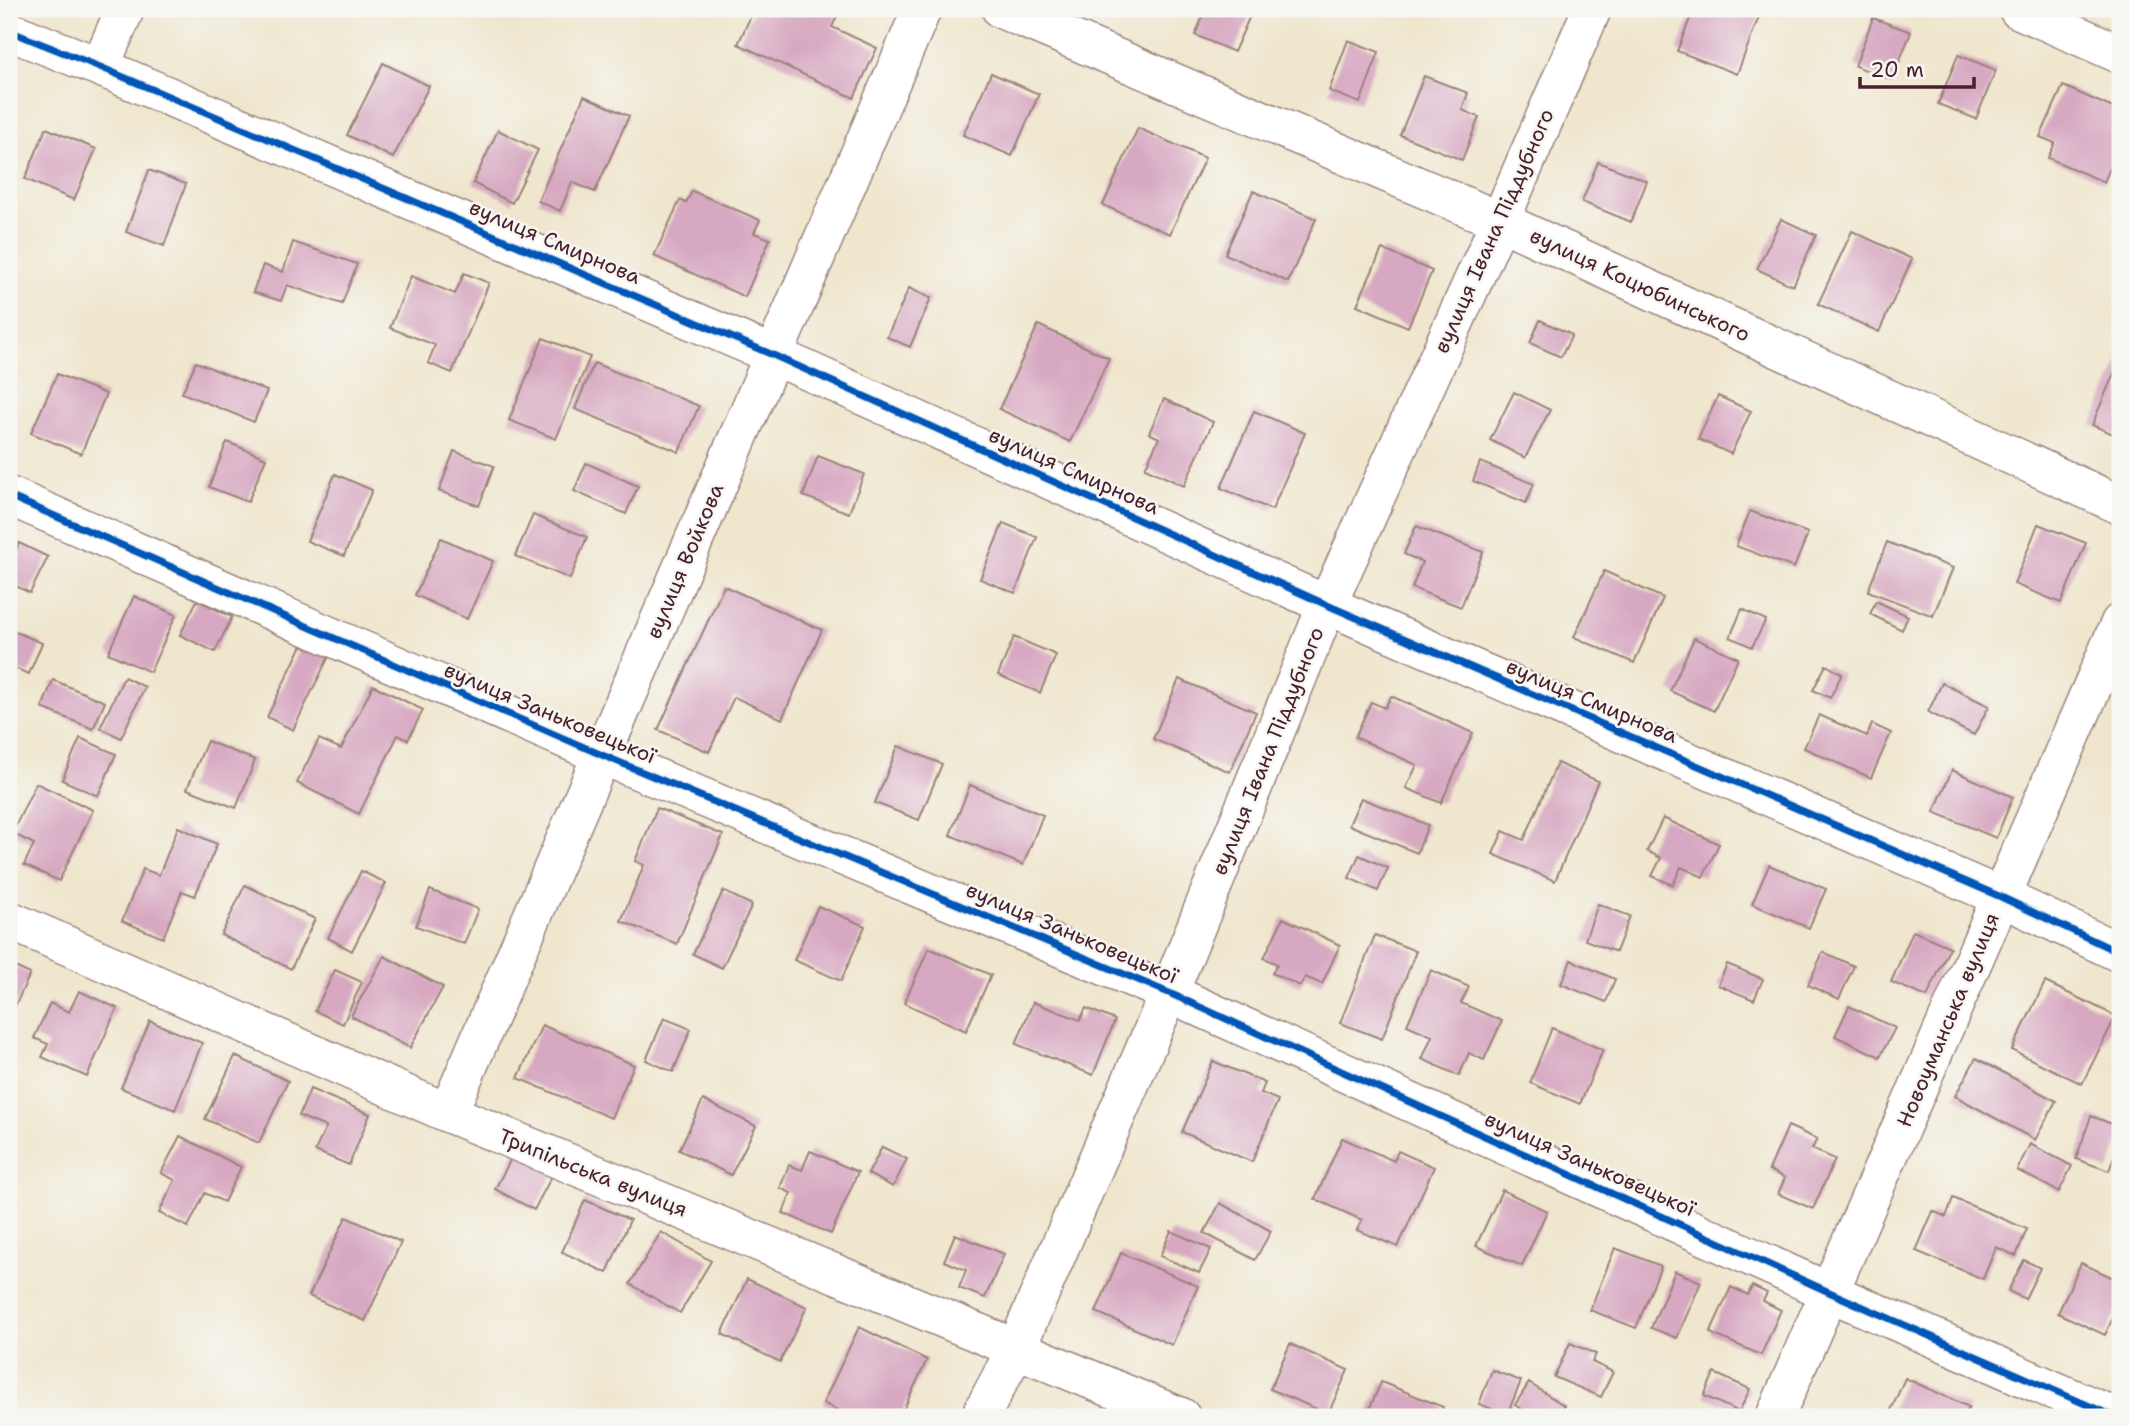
<svg xmlns="http://www.w3.org/2000/svg" width="2129" height="1426" viewBox="0 0 2129 1426" font-family="'Shantell Sans',sans-serif">
<style>
.building{fill:#d7a8c1}
.lines{fill:none;stroke-linecap:round;stroke-linejoin:round}
.minor-casing{stroke:#9c827c;stroke-width:41}
.minor{stroke:#fff;stroke-width:38}
.cycleway-casing{stroke:#f6f6f2;stroke-width:11}
.cycleway{stroke:#0057b8;stroke-width:7}
.labels{text-anchor:middle;dominant-baseline:central;stroke-width:5;stroke-linejoin:round;paint-order:stroke}
.street-label{font-size:21px;fill:#4a1f2b;stroke:#f6f6f2}
</style>
<rect width="100%" height="100%" fill="#f6f6f2"/>
<filter id="ink" filterUnits="userSpaceOnUse"><feTurbulence type="fractalNoise" baseFrequency=".0143" numOctaves="2"/><feDisplacementMap in="SourceGraphic" scale="14" xChannelSelector="R" yChannelSelector="G"/><feConvolveMatrix kernelMatrix="1 2 1 2 8 2 1 2 1" color-interpolation-filters="sRGB"/></filter>
<filter id="wash" filterUnits="userSpaceOnUse"><feTurbulence type="fractalNoise" baseFrequency=".00686" numOctaves="4" result="noise"/><feDisplacementMap in="SourceGraphic" scale="28" xChannelSelector="R" yChannelSelector="G"/><feGaussianBlur stdDeviation="1.57" result="paint"/><feColorMatrix in="noise" values="0 0 0 0 0 0 0 0 0 0 0 0 0 0 0 0 0 1.4 0 .05"/><feComposite in="paint" operator="in"/></filter>
<g filter="url(#wash)">
<rect width="100%" height="100%" fill="#efe6cd"/>
<g id="blocks">
<path class="building" d="M 754,9 L 792,9 L 806,15 L 809,9 L 821,9 L 837,16 L 832,27 L 877,48 L 854,98 L 738,44 Z
M 1206,9 L 1253,9 L 1234,52 L 1195,35 Z
M 1694,9 L 1747,9 L 1760,14 L 1737,74 L 1677,51 Z
M 1873,18 L 1911,32 L 1892,80 L 1855,66 Z
M 1348,40 L 1379,52 L 1360,103 L 1329,91 Z
M 1958,55 L 1996,70 L 1976,119 L 1938,104 Z
M 383,63 L 429,86 L 393,158 L 347,135 Z
M 991,73 L 1039,94 L 1012,156 L 963,135 Z
M 1424,76 L 1468,93 L 1462,110 L 1479,117 L 1462,160 L 1400,135 Z
M 2063,86 L 2120,111 L 2120,144 L 2104,182 L 2048,158 L 2055,143 L 2040,137 Z
M 584,96 L 629,116 L 595,192 L 572,182 L 560,211 L 538,201 Z
M 46,128 L 96,149 L 74,200 L 25,179 Z
M 1138,128 L 1205,158 L 1170,234 L 1103,205 Z
M 498,130 L 538,150 L 512,203 L 473,183 Z
M 1598,162 L 1647,181 L 1631,222 L 1582,202 Z
M 149,170 L 186,184 L 164,246 L 126,232 Z
M 692,191 L 760,220 L 754,233 L 770,239 L 745,297 L 654,256 L 680,200 L 686,203 Z
M 1253,191 L 1316,219 L 1288,282 L 1225,254 Z
M 1781,219 L 1816,235 L 1793,286 L 1757,269 Z
M 1852,231 L 1912,259 L 1879,332 L 1818,304 Z
M 293,242 L 357,264 L 342,304 L 287,285 L 281,301 L 253,292 L 263,265 L 283,272 Z
M 1382,249 L 1432,271 L 1408,327 L 1357,305 Z
M 464,273 L 489,283 L 452,373 L 428,363 L 435,345 L 390,328 L 411,276 L 455,294 Z
M 909,288 L 931,298 L 910,347 L 887,337 Z
M 1540,320 L 1572,335 L 1561,357 L 1530,343 Z
M 1038,325 L 1109,358 L 1070,442 L 999,409 Z
M 543,338 L 590,357 L 556,439 L 509,420 Z
M 2120,359 L 2120,437 L 2092,425 Z
M 196,362 L 267,391 L 254,422 L 182,393 Z
M 594,363 L 699,406 L 679,452 L 575,409 Z
M 57,374 L 106,394 L 81,454 L 31,433 Z
M 1514,392 L 1550,410 L 1525,458 L 1490,440 Z
M 1718,396 L 1751,411 L 1731,454 L 1698,439 Z
M 1164,399 L 1213,422 L 1184,486 L 1145,468 L 1159,438 L 1149,433 Z
M 1254,411 L 1305,433 L 1272,510 L 1221,488 Z
M 227,442 L 266,458 L 248,502 L 209,487 Z
M 454,451 L 494,466 L 479,506 L 439,491 Z
M 818,456 L 864,474 L 849,513 L 803,496 Z
M 1480,462 L 1534,484 L 1526,503 L 1473,481 Z
M 586,463 L 638,486 L 626,514 L 574,491 Z
M 335,474 L 372,490 L 344,556 L 307,541 Z
M 1750,511 L 1808,533 L 1794,568 L 1736,546 Z
M 533,515 L 587,537 L 570,579 L 515,556 Z
M 1003,523 L 1037,537 L 1015,593 L 980,579 Z
M 2038,524 L 2086,543 L 2061,603 L 2014,584 Z
M 1416,526 L 1483,552 L 1461,607 L 1412,588 L 1422,562 L 1404,554 Z
M 441,538 L 493,561 L 467,619 L 415,595 Z
M 1887,542 L 1953,568 L 1933,616 L 1868,591 Z
M 19,543 L 48,557 L 30,593 L 9,583 L 9,565 Z
M 1604,571 L 1663,598 L 1634,663 L 1574,637 Z
M 724,586 L 822,630 L 782,719 L 734,697 L 709,752 L 658,730 Z
M 134,596 L 176,615 L 150,672 L 108,653 Z
M 197,600 L 232,617 L 215,652 L 180,635 Z
M 1876,601 L 1908,616 L 1902,630 L 1870,614 Z
M 1742,609 L 1766,620 L 1752,647 L 1730,637 Z
M 9,629 L 42,643 L 29,674 L 9,666 Z
M 1014,637 L 1056,655 L 1040,693 L 998,675 Z
M 1694,638 L 1738,658 L 1714,711 L 1670,691 Z
M 304,641 L 330,654 L 293,730 L 267,717 Z
M 1826,665 L 1842,674 L 1830,698 L 1813,690 Z
M 124,677 L 145,687 L 121,738 L 100,728 Z
M 1179,679 L 1256,712 L 1230,772 L 1153,739 Z
M 53,680 L 105,702 L 93,729 L 42,708 Z
M 1942,683 L 1989,706 L 1974,735 L 1928,712 Z
M 373,685 L 423,710 L 408,740 L 398,735 L 359,814 L 297,783 L 319,739 L 341,749 Z
M 1391,696 L 1473,733 L 1441,803 L 1406,788 L 1417,765 L 1355,737 L 1371,702 L 1385,708 Z
M 1819,715 L 1867,736 L 1872,724 L 1891,733 L 1871,778 L 1804,748 Z
M 80,738 L 116,754 L 98,796 L 62,780 Z
M 207,741 L 255,760 L 236,808 L 187,789 Z
M 898,746 L 942,764 L 919,820 L 875,803 Z
M 1557,763 L 1598,781 L 1555,881 L 1493,854 L 1503,831 L 1524,840 Z
M 1952,770 L 2013,797 L 1996,838 L 1934,812 Z
M 36,783 L 93,810 L 59,881 L 24,865 L 34,844 L 12,833 Z
M 970,785 L 1043,815 L 1023,865 L 950,835 Z
M 1361,798 L 1428,825 L 1417,853 L 1349,825 Z
M 657,808 L 723,835 L 677,944 L 621,921 L 644,865 L 635,861 Z
M 1663,818 L 1719,844 L 1703,877 L 1681,867 L 1673,885 L 1652,876 L 1661,858 L 1647,851 Z
M 178,827 L 217,844 L 195,896 L 182,891 L 163,938 L 122,921 L 143,869 L 159,875 Z
M 1359,855 L 1388,868 L 1378,891 L 1349,878 Z
M 1769,865 L 1826,889 L 1809,928 L 1752,904 Z
M 361,871 L 386,883 L 352,951 L 328,938 Z
M 245,885 L 315,919 L 291,969 L 221,935 Z
M 430,890 L 478,909 L 464,944 L 416,926 Z
M 723,891 L 752,905 L 722,968 L 693,954 Z
M 1598,904 L 1630,916 L 1616,952 L 1585,940 Z
M 818,906 L 865,926 L 841,981 L 794,960 Z
M 1283,918 L 1340,945 L 1322,984 L 1305,977 L 1300,986 L 1272,973 L 1277,964 L 1264,958 Z
M 1913,931 L 1950,947 L 1927,997 L 1891,982 Z
M 1375,935 L 1416,951 L 1382,1039 L 1340,1023 Z
M 929,948 L 991,975 L 966,1031 L 904,1003 Z
M 1823,952 L 1854,966 L 1839,999 L 1808,985 Z
M 384,956 L 443,987 L 410,1048 L 351,1016 Z
M 1571,960 L 1615,979 L 1606,1002 L 1561,984 Z
M 9,964 L 30,974 L 9,1019 Z
M 1727,964 L 1763,979 L 1754,1000 L 1718,985 Z
M 335,970 L 362,982 L 343,1024 L 315,1011 Z
M 1431,970 L 1469,987 L 1461,1003 L 1502,1021 L 1484,1060 L 1469,1053 L 1459,1076 L 1422,1059 L 1432,1036 L 1407,1025 Z
M 2045,982 L 2116,1016 L 2082,1084 L 2012,1050 Z
M 79,991 L 117,1008 L 87,1077 L 42,1057 L 48,1044 L 34,1038 L 50,1003 L 69,1012 Z
M 1033,1002 L 1080,1020 L 1086,1008 L 1115,1020 L 1093,1075 L 1016,1044 Z
M 1849,1006 L 1895,1028 L 1880,1057 L 1835,1036 Z
M 664,1018 L 691,1029 L 673,1072 L 646,1060 Z
M 150,1021 L 202,1043 L 175,1110 L 121,1088 Z
M 542,1025 L 634,1065 L 611,1118 L 518,1078 Z
M 1552,1028 L 1603,1050 L 1580,1104 L 1530,1083 Z
M 235,1056 L 288,1081 L 259,1143 L 205,1119 Z
M 1976,1058 L 2056,1101 L 2035,1140 L 1955,1096 Z
M 1213,1061 L 1265,1083 L 1261,1093 L 1278,1100 L 1252,1162 L 1182,1132 Z
M 310,1089 L 370,1114 L 349,1165 L 315,1151 L 326,1127 L 299,1116 Z
M 703,1100 L 756,1126 L 731,1175 L 679,1150 Z
M 2091,1116 L 2120,1127 L 2120,1139 L 2109,1171 L 2076,1159 Z
M 1788,1126 L 1817,1139 L 1812,1149 L 1835,1159 L 1813,1209 L 1778,1194 L 1785,1178 L 1769,1170 Z
M 180,1136 L 241,1167 L 224,1202 L 205,1193 L 188,1227 L 159,1213 L 175,1180 L 161,1173 Z
M 1342,1138 L 1394,1161 L 1398,1151 L 1434,1167 L 1398,1247 L 1357,1230 L 1362,1220 L 1315,1199 Z
M 2030,1144 L 2072,1166 L 2059,1192 L 2017,1170 Z
M 882,1147 L 907,1159 L 893,1187 L 868,1174 Z
M 515,1151 L 554,1172 L 534,1210 L 495,1189 Z
M 810,1151 L 858,1172 L 831,1234 L 783,1213 L 791,1193 L 780,1188 L 789,1165 L 802,1170 Z
M 1502,1190 L 1547,1211 L 1522,1266 L 1476,1246 Z
M 1953,1198 L 2027,1229 L 2016,1256 L 1996,1247 L 1983,1279 L 1916,1251 L 1933,1211 L 1946,1217 Z
M 585,1200 L 630,1220 L 607,1273 L 562,1252 Z
M 1220,1203 L 1271,1231 L 1255,1260 L 1204,1233 Z
M 346,1217 L 401,1242 L 365,1321 L 309,1296 Z
M 1171,1231 L 1211,1249 L 1199,1273 L 1160,1256 Z
M 661,1232 L 711,1261 L 680,1313 L 630,1284 Z
M 955,1234 L 1004,1254 L 985,1298 L 959,1288 L 966,1270 L 944,1261 Z
M 1615,1248 L 1661,1266 L 1636,1328 L 1590,1310 Z
M 1121,1253 L 1198,1286 L 1172,1345 L 1096,1312 Z
M 2024,1260 L 2040,1268 L 2025,1299 L 2008,1291 Z
M 2081,1263 L 2120,1281 L 2120,1303 L 2105,1335 L 2058,1313 Z
M 1675,1271 L 1701,1282 L 1677,1338 L 1651,1328 Z
M 747,1279 L 807,1307 L 780,1362 L 722,1334 Z
M 1752,1286 L 1767,1293 L 1763,1301 L 1781,1310 L 1761,1355 L 1710,1333 L 1731,1287 L 1748,1295 Z
M 859,1327 L 927,1360 L 900,1417 L 851,1417 L 823,1403 Z
M 1570,1343 L 1596,1354 L 1592,1362 L 1613,1372 L 1601,1397 L 1554,1377 Z
M 1290,1344 L 1348,1370 L 1328,1414 L 1270,1389 Z
M 1492,1370 L 1521,1381 L 1507,1415 L 1479,1404 Z
M 1714,1373 L 1750,1389 L 1739,1412 L 1704,1396 Z
M 1905,1378 L 1969,1407 L 1964,1417 L 1888,1417 Z
M 1381,1382 L 1443,1407 L 1439,1417 L 1366,1417 Z
M 1529,1383 L 1565,1406 L 1558,1417 L 1534,1417 L 1515,1405 Z
M 1057,1409 L 1077,1417 L 1053,1417 Z"/>
</g>
</g>
<g filter="url(#ink)">
<use href="#blocks" fill-opacity="0" stroke="#9c827c" stroke-width="2"/>
<g class="lines">
<defs>
<path id="minor" d="M 1001,9 L 1500,221 L 2120,505
M 2018,9 L 2120,54
M 9,31 L 100,67 L 773,355 L 1327,605 L 2001,897 L 2120,953
M 100,67 L 125,9
M 9,496 L 602,755 L 1169,993 L 1829,1292 L 2115,1417
M 9,920 L 448,1113 L 1181,1417
M 448,1113 L 922,9
M 980,1417 L 1017,1347 L 1169,993 L 1327,605 L 1500,221 L 1592,9
M 1775,1417 L 2120,623"/>
</defs>
<use href="#minor" class="minor-casing"/>
<use href="#minor" class="minor"/>
<defs>
<path id="cycleway" d="M 9,31 L 100,67 L 773,355 L 1327,605 L 2001,897 L 2120,953
M 9,496 L 602,755 L 1169,993 L 1829,1292 L 2115,1417"/>
</defs>
<use href="#cycleway" class="cycleway-casing"/>
<use href="#cycleway" class="cycleway"/>
</g>
</g>
<g class="labels">
<g class="street-label">
<text transform="translate(1494 231) rotate(-66)">вулиця Івана Піддубного</text>
<text transform="translate(555 242) rotate(23)">вулиця Смирнова</text>
<text transform="translate(1640 285) rotate(25)">вулиця Коцюбинського</text>
<text transform="translate(1074 471) rotate(24)">вулиця Смирнова</text>
<text transform="translate(685 561) rotate(-67)">вулиця Войкова</text>
<text transform="translate(1592 701) rotate(23)">вулиця Смирнова</text>
<text transform="translate(550 713) rotate(23)">вулиця Заньковецької</text>
<text transform="translate(1268 751) rotate(-68)">вулиця Івана Піддубного</text>
<text transform="translate(1072 933) rotate(23)">вулиця Заньковецької</text>
<text transform="translate(1948 1020) rotate(-67)">Новоуманська вулиця</text>
<text transform="translate(1590 1164) rotate(24)">вулиця Заньковецької</text>
<text transform="translate(593 1173) rotate(22)">Трипільська вулиця</text>
</g>
</g>
<rect width="2129" height="1426" fill="none" stroke="#f6f6f2" stroke-width="35"/>
<path d="M1860 77v10h114v-10" fill="none" stroke="#4a1f2b" stroke-width="3.5"/>
<text x="1870" y="77" font-size="21" fill="#4a1f2b" stroke="#f6f6f2" stroke-width="5" paint-order="stroke">20 m</text>
</svg>
